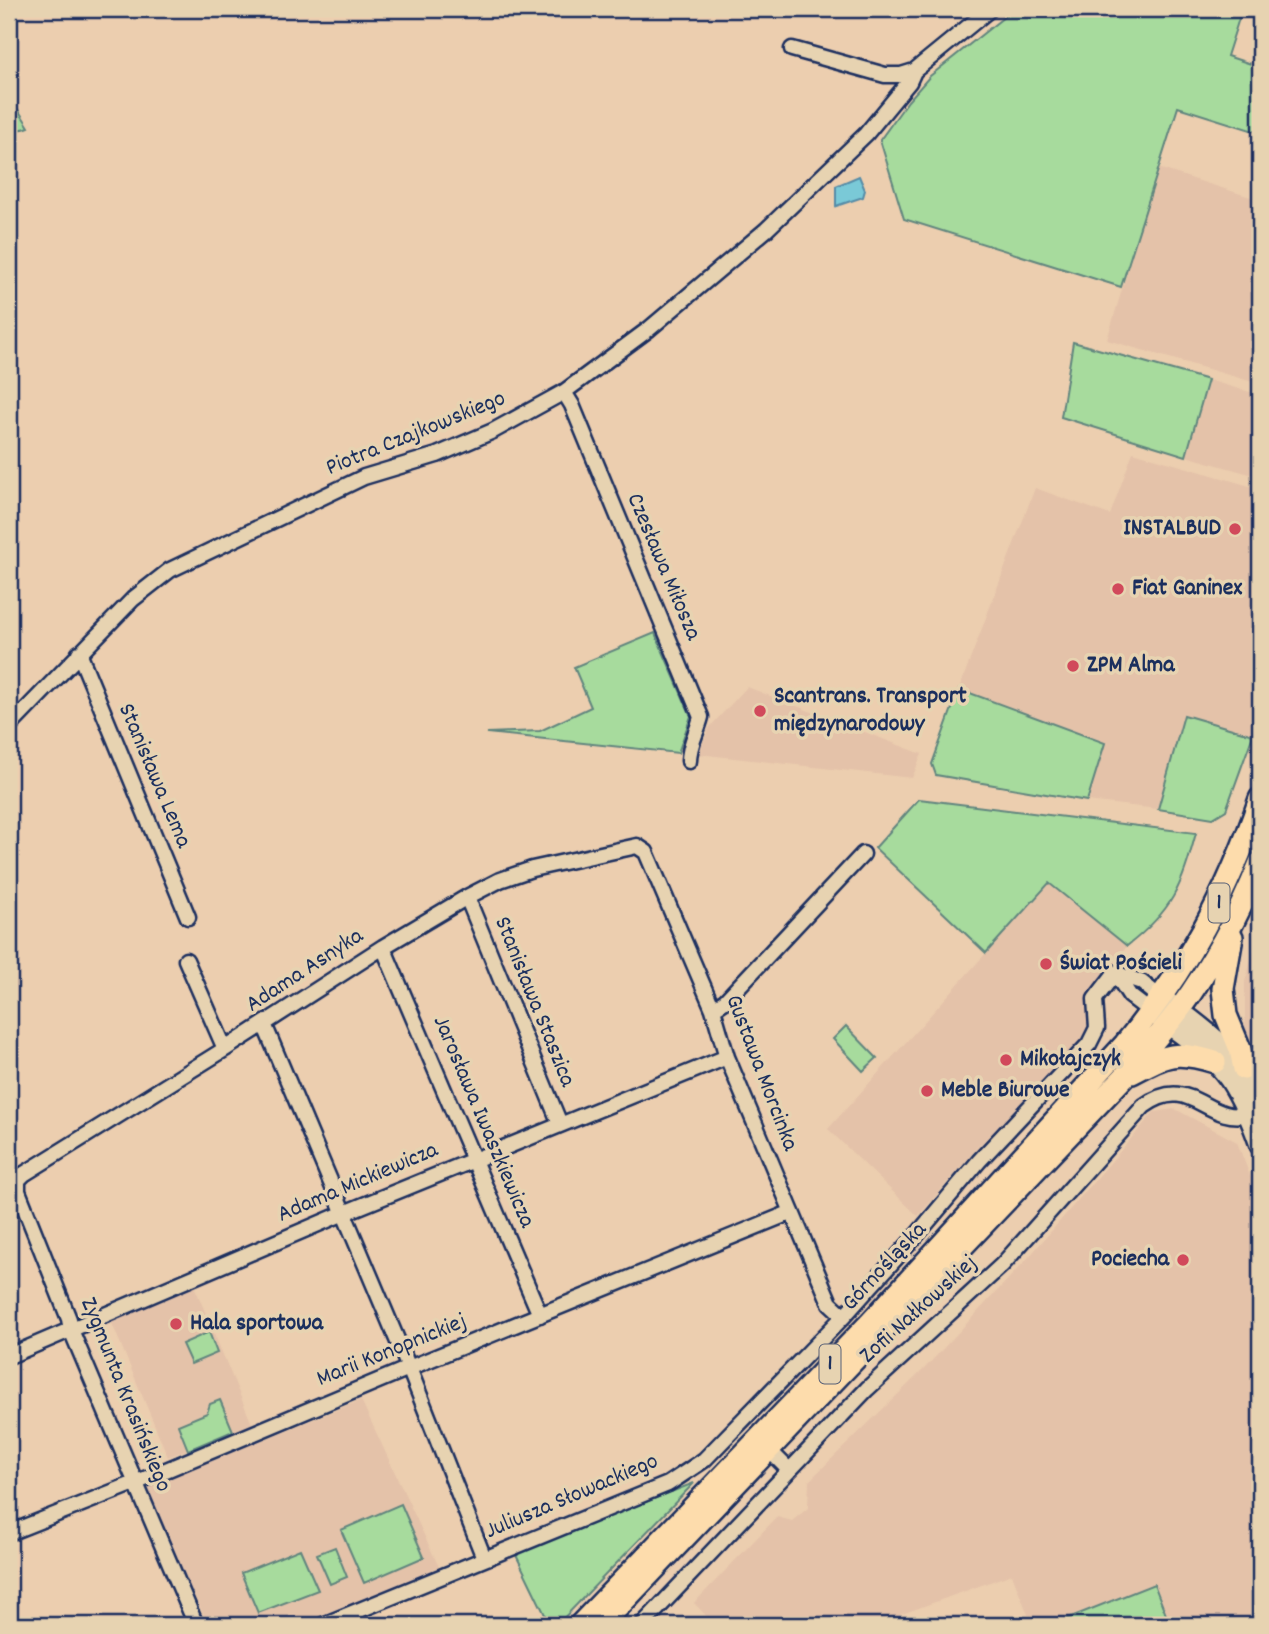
<svg xmlns="http://www.w3.org/2000/svg" width="1269" height="1634" viewBox="0 0 1269 1634" font-family="Dekko,sans-serif">
<style>
.built{fill:#e4c2a9}
.green{fill:#a7db9d;stroke:#61857e;stroke-width:2}
.water{fill:#7ac9d7;stroke:#548ba7;stroke-width:2}
.lines{fill:none;stroke-linecap:round;stroke-linejoin:round}
.minor-casing{stroke:#1b2f5e;stroke-width:19}
.secondary-casing{stroke:#1b2f5e;stroke-width:24}
.primary-casing{stroke:#1b2f5e;stroke-width:26}
.minor{stroke:#e7d3b1;stroke-width:14}
.secondary{stroke:#e7d3b1;stroke-width:19}
.primary{stroke:#fddcac;stroke-width:21}
.poi-dot{fill:#d1495b;stroke:#e7d3b1;stroke-width:2.5}
.labels{text-anchor:middle;dominant-baseline:central;stroke-width:7;stroke-linejoin:round;paint-order:stroke}
.shield{fill:#e7d3b1;stroke:#586077;stroke-width:2}
.shield-label{font-size:23px;font-weight:bold;fill:#1b2f5e}
.street-label{font-size:24px;fill:#1b2f5e;stroke:#e7d3b1}
.poi-label{font-size:24px;font-weight:bold;fill:#1b2f5e;stroke:#e7d3b1;text-anchor:start}
</style>
<rect width="100%" height="100%" fill="#ecceaf"/>
<filter id="ink" filterUnits="userSpaceOnUse"><feTurbulence type="fractalNoise" baseFrequency=".0143" numOctaves="2"/><feDisplacementMap in="SourceGraphic" scale="14" xChannelSelector="R" yChannelSelector="G"/><feConvolveMatrix kernelMatrix="1 2 1 2 8 2 1 2 1" color-interpolation-filters="sRGB"/></filter>
<g filter="url(#ink)">
<path class="built" d="M 1158,168 L 1260,200 L 1260,384 L 1107,340 Z
M 1208,380 L 1260,395 L 1260,477 L 1186,456 Z
M 1133,452 L 1260,489 L 1260,713 L 1253,735 L 1184,716 L 1158,809 L 1087,801 L 1105,743 L 959,689 L 1035,488 L 1110,515 Z
M 747,687 L 922,754 L 912,778 L 698,754 L 709,728 Z
M 1049,883 L 1127,946 L 1093,992 L 1088,1002 L 1090,1028 L 1083,1039 L 978,1147 L 918,1216 L 828,1129 Z
M 1260,929 L 1260,1086 L 1253,1066 L 1245,1027 L 1245,982 Z
M 1175,1109 L 1237,1142 L 1260,1202 L 1260,1625 L 1170,1625 L 1153,1584 L 1051,1625 L 1032,1625 L 1012,1574 L 872,1625 L 715,1625 L 694,1603 L 777,1517 L 792,1521 L 808,1508 L 809,1481 L 924,1369 L 1028,1258 L 1154,1112 Z
M 193,1283 L 252,1424 L 168,1457 L 111,1321 Z
M 361,1400 L 439,1567 L 303,1625 L 208,1625 L 144,1488 Z"/>
<path class="green" d="M 1014,9 L 1242,9 L 1227,56 L 1260,67 L 1260,133 L 1178,107 L 1121,287 L 904,219 L 880,140 L 908,101 L 930,76 Z
M 9,95 L 29,127 C 22,130 16,131 9,126 Z
M 1073,342 L 1208,380 L 1186,456 L 1061,417 Z
M 655,633 L 691,716 L 678,753 L 487,733 L 540,731 L 591,707 L 574,667 Z
M 959,689 L 1105,743 L 1087,801 L 936,775 L 932,764 Z
M 1184,715 L 1253,735 L 1226,810 L 1213,818 L 1158,809 Z
M 919,799 L 1196,833 C 1181,888 1173,910 1127,946 L 1049,883 L 986,953 L 875,848 Z
M 846,1026 L 877,1058 L 863,1071 L 833,1039 Z
M 209,1332 L 217,1353 L 191,1364 L 182,1344 Z
M 220,1400 L 233,1431 L 188,1450 L 178,1425 L 207,1413 L 210,1404 Z
M 694,1483 L 557,1625 L 550,1625 L 515,1553 Z
M 401,1504 L 424,1557 L 364,1583 L 341,1530 Z
M 335,1547 L 347,1577 L 330,1584 L 317,1554 Z
M 300,1549 L 318,1590 L 258,1613 L 241,1573 Z
M 1154,1584 L 1170,1625 L 1051,1625 Z"/>
<path class="water" d="M 859,176 L 865,190 L 863,197 L 836,206 L 836,186 Z"/>
<g class="lines">
<defs>
<path id="minor" d="M 792,49 L 885,75 L 901,75 L 914,71 L 990,9
M 564,392 L 572,405 L 701,717 C 697,733 689,744 689,761
M 79,653 L 188,917
M 9,727 L 133,599 L 170,570 L 364,477 L 437,455 L 493,431 L 564,392 L 649,329 L 766,230 L 866,134 L 909,82 L 914,71
M 467,897 L 560,1124
M 383,947 L 540,1315
M 186,960 L 225,1049
M 1115,973 L 1130,996 L 1151,1012
M 1115,973 L 1141,982 L 1161,998
M 713,1009 L 725,1001 L 863,854
M 264,1024 L 409,1368 L 484,1558
M 9,1356 L 344,1213 L 727,1057
M 769,1450 L 789,1470
M 9,1533 L 135,1483 L 409,1368 L 792,1212
M 196,1625 L 71,1330 L 69,1319 L 18,1191 L 18,1180 L 24,1174 L 225,1049 L 383,947 L 467,897 L 500,880 L 532,869 L 637,846 L 646,852 L 713,1009 L 727,1057 L 830,1303 L 844,1316
M 323,1625 L 668,1484 L 704,1460 L 844,1316 L 915,1237 L 979,1161 L 1089,1044 L 1097,1028 L 1095,999 L 1115,973
M 642,1625 L 867,1389 L 1002,1265 L 1144,1106 C 1191,1072 1206,1125 1249,1114"/>
<path id="secondary" d="M 1166,1001 C 1184,1014 1236,1052 1244,1071 C 1249,1083 1248,1097 1249,1110
M 1151,1012 C 1176,1030 1213,1054 1230,1080 C 1243,1100 1252,1122 1260,1145"/>
<path id="primary" d="M 1232,937 L 1223,989 L 1226,1015 L 1240,1049 L 1244,1069
M 1132,1073 C 1168,1054 1175,1050 1215,1062
M 580,1625 L 869,1324 L 1125,1044 C 1188,967 1228,893 1260,799
M 601,1625 L 1124,1077 C 1142,1054 1162,1033 1179,1010 C 1212,965 1239,915 1260,863"/>
</defs>
<use href="#minor" class="minor-casing"/>
<use href="#secondary" class="secondary-casing"/>
<use href="#primary" class="primary-casing"/>
<use href="#minor" class="minor"/>
<use href="#secondary" class="secondary"/>
<use href="#primary" class="primary"/>
</g>
</g>
<g class="poi-dot">
<circle cx="1235" cy="529" r="7"/>
<circle cx="1118" cy="589" r="7"/>
<circle cx="1073" cy="666" r="7"/>
<circle cx="760" cy="711" r="7"/>
<circle cx="1046" cy="964" r="7"/>
<circle cx="1006" cy="1060" r="7"/>
<circle cx="927" cy="1091" r="7"/>
<circle cx="1183" cy="1260" r="7"/>
<circle cx="176" cy="1324" r="7"/>
</g>
<g class="labels">
<g class="shield">
<rect x="1208.5" y="883.5" width="21" height="39" rx="5"/>
<rect x="819.5" y="1344.5" width="21" height="39" rx="5"/>
</g>
<g class="shield-label">
<text x="1219" y="903">1</text>
<text x="830" y="1364">1</text>
</g>
<g class="street-label">
<text transform="translate(416 434) rotate(-22)">Piotra Czajkowskiego</text>
<text transform="translate(663 567) rotate(67)">Czesława Miłosza</text>
<text transform="translate(154 776) rotate(67)">Stanisława Lema</text>
<text transform="translate(305 971) rotate(-33)">Adama Asnyka</text>
<text transform="translate(534 1002) rotate(68)">Stanisława Staszica</text>
<text transform="translate(761 1073) rotate(69)">Gustawa Morcinka</text>
<text transform="translate(483 1122) rotate(67)">Jarosława Iwaszkiewicza</text>
<text transform="translate(358 1183) rotate(-23)">Adama Mickiewicza</text>
<text transform="translate(885 1267) rotate(-47)">Górnośląska</text>
<text transform="translate(919 1310) rotate(-42)">Zofii Nałkowskiej</text>
<text transform="translate(392 1351) rotate(-22)">Marii Konopnickiej</text>
<text transform="translate(125 1395) rotate(68)">Zygmunta Krasińskiego</text>
<text transform="translate(572 1497) rotate(-23)">Juliusza Słowackiego</text>
</g>
<g class="poi-label">
<text x="1221" y="529" text-anchor="end">INSTALBUD</text>
<text x="1132" y="589">Fiat Ganinex</text>
<text x="1087" y="666">ZPM Alma</text>
<text x="774" y="697">Scantrans. Transport<tspan x="774" dy="28">międzynarodowy</tspan></text>
<text x="1060" y="964">Świat Pościeli</text>
<text x="1020" y="1060">Mikołajczyk</text>
<text x="941" y="1091">Meble Biurowe</text>
<text x="1169" y="1260" text-anchor="end">Pociecha</text>
<text x="190" y="1324">Hala sportowa</text>
</g>
</g>
<rect width="1269" height="1634" fill="none" stroke="#e7d3b1" stroke-width="35"/>
<rect x="18" y="18" width="1234" height="1599" fill="none" stroke="#1b2f5e" stroke-width="2.5" filter="url(#ink)"/>
</svg>
